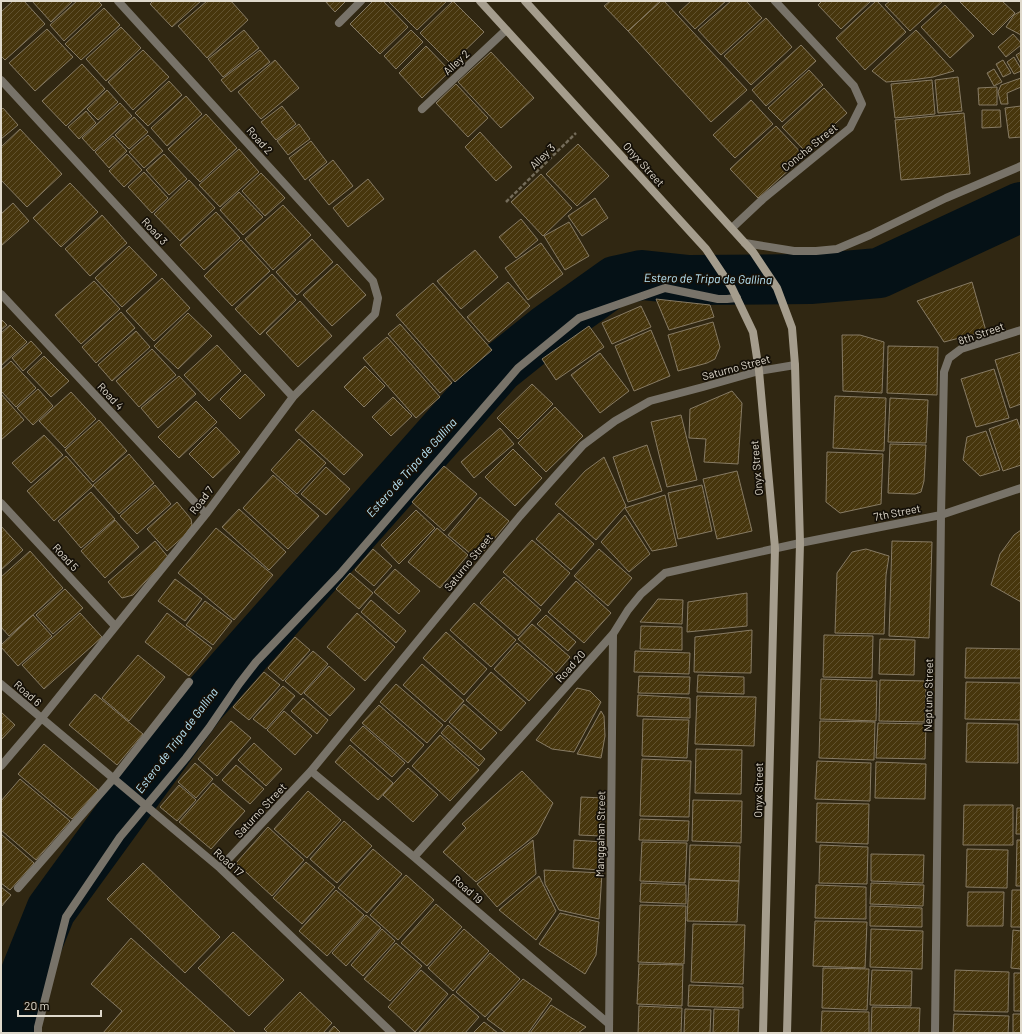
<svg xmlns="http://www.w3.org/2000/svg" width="1022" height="1034" viewBox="0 0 1022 1034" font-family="Barlow,sans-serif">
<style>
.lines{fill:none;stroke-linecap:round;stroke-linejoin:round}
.river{stroke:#051116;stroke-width:50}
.building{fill:url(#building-hatch);stroke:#877b64}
.path{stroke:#746c5a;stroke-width:2.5;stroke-dasharray:4 2;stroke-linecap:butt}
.street{stroke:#787369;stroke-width:8}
.secondary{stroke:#a59d8d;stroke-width:8}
.labels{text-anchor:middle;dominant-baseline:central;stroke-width:3.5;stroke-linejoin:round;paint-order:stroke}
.street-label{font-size:11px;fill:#dfd9cc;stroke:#151008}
.water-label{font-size:12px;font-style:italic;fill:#b9e6f8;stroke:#151008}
</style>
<defs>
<pattern id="building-hatch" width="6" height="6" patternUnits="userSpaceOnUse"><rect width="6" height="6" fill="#47360d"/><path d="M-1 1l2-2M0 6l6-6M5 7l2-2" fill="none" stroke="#61522f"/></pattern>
</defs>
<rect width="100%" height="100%" fill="#302712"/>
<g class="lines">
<path class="river" d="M 15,1033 L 16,1018 L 26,972 L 51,910 L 200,705 L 499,368 L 549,328 L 615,281 L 642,275 L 689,280 L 810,279 L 879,273 L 1021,207"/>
</g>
<path class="building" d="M 13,1 L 24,1 L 45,24 L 5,60 L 1,56 L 1,12 Z
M 32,1 L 73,1 L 51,22 Z
M 77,1 L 98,1 L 102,5 L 64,41 L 50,25 Z
M 153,1 L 201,1 L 172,27 L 150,4 Z
M 207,1 L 231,1 L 248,20 L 207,58 L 178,26 Z
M 325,1 L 346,1 L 335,12 Z
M 373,1 L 383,1 L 408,27 L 380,54 L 350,24 Z
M 388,1 L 447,1 L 417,30 Z
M 453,1 L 484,32 L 451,64 L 420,33 Z
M 610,1 L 661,1 L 628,31 L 604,6 Z
M 661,1 L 664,1 L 747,90 L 711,122 L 628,31 Z
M 691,1 L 726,1 L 695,29 L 679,12 Z
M 731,1 L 746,1 L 762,18 L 721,55 L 698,30 Z
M 822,1 L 871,1 L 841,29 L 818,5 Z
M 876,1 L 877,1 L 906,32 L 865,70 L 836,38 Z
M 890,1 L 943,1 L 910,31 L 885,5 Z
M 961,1 L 1002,1 L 1015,13 L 993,35 L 960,2 Z
M 945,5 L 974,36 L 950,58 L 921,27 Z
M 104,8 L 120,25 L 81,60 L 65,44 Z
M 1021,11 L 1021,35 L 1006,27 L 1014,15 Z
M 766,18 L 792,47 L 751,85 L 724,56 Z
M 121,27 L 141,48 L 106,81 L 86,59 Z
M 47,29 L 73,57 L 35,91 L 9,63 Z
M 244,30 L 259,48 L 223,77 L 208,59 Z
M 411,30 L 423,42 L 396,69 L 384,56 Z
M 916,30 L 954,71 L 933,77 L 911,80 L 886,82 L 872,71 Z
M 1013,34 L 1021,43 L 1021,45 L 1006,57 L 998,47 Z
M 801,45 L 816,61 L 766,106 L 752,90 Z
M 426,46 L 450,71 L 422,98 L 399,73 Z
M 143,50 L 169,77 L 133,110 L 108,82 Z
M 260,50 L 270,62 L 231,92 L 221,80 Z
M 491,52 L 534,98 L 501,128 L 458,82 Z
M 1021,52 L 1021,64 L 1016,55 Z
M 1014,57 L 1021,69 L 1021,71 L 1014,74 L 1007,62 Z
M 275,60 L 299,88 L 261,119 L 238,92 Z
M 1003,60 L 1011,73 L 1003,77 L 996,64 Z
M 82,64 L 105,89 L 66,126 L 42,101 Z
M 994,69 L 1002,82 L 994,86 L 987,73 Z
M 809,70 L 823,85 L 782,122 L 768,108 Z
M 958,77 L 962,111 L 938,113 L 935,80 Z
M 1021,78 L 1021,87 L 1007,93 L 1008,104 L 1001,104 L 998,92 L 1001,85 Z
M 932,80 L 935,114 L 895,118 L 891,84 Z
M 169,81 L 182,95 L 148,126 L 135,113 Z
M 456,84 L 488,118 L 468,137 L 436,103 Z
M 997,87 L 997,105 L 979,105 L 978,88 Z
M 824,88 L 847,113 L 805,151 L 782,127 Z
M 107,90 L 118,102 L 98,120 L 87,109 Z
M 186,96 L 202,114 L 167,146 L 151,128 Z
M 751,100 L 773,124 L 735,158 L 713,135 Z
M 120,103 L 132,116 L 94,151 L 82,138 Z
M 282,106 L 296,124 L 276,140 L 261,122 Z
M 1021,106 L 1021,137 L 1009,138 L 1005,108 Z
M 3,108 L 18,125 L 1,139 L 1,110 Z
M 982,110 L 1000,110 L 1001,127 L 982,128 Z
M 86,111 L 96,123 L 79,139 L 68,127 Z
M 964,113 L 970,174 L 901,180 L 895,120 Z
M 206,114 L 237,148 L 200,182 L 168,149 Z
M 134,117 L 148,132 L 129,149 L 115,135 Z
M 299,124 L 310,139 L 288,155 L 277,141 Z
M 776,126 L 804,156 L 758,198 L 730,169 Z
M 20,129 L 62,174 L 27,207 L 1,180 L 1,147 Z
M 480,132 L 512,167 L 496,181 L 465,147 Z
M 148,135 L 163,151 L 144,168 L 129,152 Z
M 113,136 L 127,151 L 109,168 L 95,152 Z
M 311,141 L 327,162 L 305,180 L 289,158 Z
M 578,144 L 609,176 L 577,206 L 546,174 Z
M 239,149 L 259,172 L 220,207 L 199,185 Z
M 127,154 L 142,170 L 124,187 L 109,171 Z
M 164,154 L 187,179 L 169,195 L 146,170 Z
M 333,160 L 353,186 L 329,205 L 309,180 Z
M 144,172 L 168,198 L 152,213 L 128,187 Z
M 261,173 L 285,198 L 265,216 L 242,191 Z
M 541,174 L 572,208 L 543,236 L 511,202 Z
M 368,179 L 384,199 L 348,227 L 333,208 Z
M 189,180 L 215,208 L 180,241 L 154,214 Z
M 70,183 L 98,212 L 61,247 L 33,218 Z
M 239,192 L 263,217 L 243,235 L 220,210 Z
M 595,198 L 608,218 L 582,236 L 568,216 Z
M 13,203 L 29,221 L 1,246 L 1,214 Z
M 283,205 L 311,235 L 273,270 L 245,239 Z
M 216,212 L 240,238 L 204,270 L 180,245 Z
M 102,215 L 127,243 L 90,276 L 65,249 Z
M 521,219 L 538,240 L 516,258 L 499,237 Z
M 569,222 L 589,256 L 565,270 L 544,236 Z
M 312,239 L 333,262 L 297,295 L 276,272 Z
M 241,240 L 270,271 L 232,306 L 204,276 Z
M 541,243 L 563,274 L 528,300 L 505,268 Z
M 129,246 L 157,275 L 122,307 L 95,278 Z
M 475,250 L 498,277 L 461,309 L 437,281 Z
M 337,264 L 366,295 L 332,326 L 303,295 Z
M 272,274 L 296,300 L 260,335 L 235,309 Z
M 162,278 L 190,308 L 154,341 L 126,311 Z
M 94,281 L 120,309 L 81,344 L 55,315 Z
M 508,282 L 530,306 L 489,342 L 467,317 Z
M 972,282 L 986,331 L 944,342 L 917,301 Z
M 433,283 L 492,350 L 455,382 L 396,315 Z
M 656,299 L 710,305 L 714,317 L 669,330 Z
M 300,301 L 332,336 L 298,367 L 266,333 Z
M 641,306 L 651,327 L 612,344 L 602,323 Z
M 121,312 L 135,328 L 96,363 L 82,347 Z
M 188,313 L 212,336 L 178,369 L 154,346 Z
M 1,319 L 7,325 L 1,330 Z
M 713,322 L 720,347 L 715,359 L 707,363 L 678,371 L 668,335 Z
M 400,324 L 452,383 L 440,393 L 388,334 Z
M 10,325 L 27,342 L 1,366 L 1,333 Z
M 589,326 L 604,347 L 556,380 L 542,359 Z
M 651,330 L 670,376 L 634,391 L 615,346 Z
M 136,331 L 150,347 L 112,381 L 98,365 Z
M 842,335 L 860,335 L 884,342 L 882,393 L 843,391 Z
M 387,337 L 440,397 L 416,418 L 363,358 Z
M 31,341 L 42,353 L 23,371 L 12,358 Z
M 217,345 L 241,371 L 209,401 L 184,375 Z
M 888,346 L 938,347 L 937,395 L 887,393 Z
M 152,349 L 176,375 L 139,407 L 116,381 Z
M 1021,352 L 1021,404 L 1010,408 L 995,360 Z
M 600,353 L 629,391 L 600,413 L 571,375 Z
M 44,356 L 69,381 L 51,397 L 27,372 Z
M 11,361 L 36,388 L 16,407 L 1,391 L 1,370 Z
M 365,366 L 385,386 L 364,407 L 344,387 Z
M 994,369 L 1009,418 L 976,427 L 961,379 Z
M 245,374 L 265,395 L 240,419 L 220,399 Z
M 179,376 L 196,394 L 158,428 L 141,408 Z
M 532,384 L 553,404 L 518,439 L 497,418 Z
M 38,389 L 53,406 L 33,425 L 17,408 Z
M 732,391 L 742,403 L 738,464 L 704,462 L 706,439 L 689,438 L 690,409 Z
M 71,392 L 96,419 L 65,448 L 39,421 Z
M 1,394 L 24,420 L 1,440 Z
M 835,396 L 886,398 L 884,451 L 833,448 Z
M 393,397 L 412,416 L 391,436 L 372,417 Z
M 890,398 L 928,400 L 926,443 L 888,442 Z
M 196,401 L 217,422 L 179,458 L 158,437 Z
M 555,407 L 583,436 L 546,472 L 518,443 Z
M 313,410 L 363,455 L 344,475 L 295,430 Z
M 681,415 L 697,480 L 667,487 L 651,422 Z
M 1017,419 L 1021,431 L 1021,465 L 1003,471 L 989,429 Z
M 99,420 L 127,451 L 93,482 L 65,450 Z
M 216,427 L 240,452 L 213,478 L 189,454 Z
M 500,428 L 514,444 L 474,478 L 461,462 Z
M 986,431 L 1000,470 L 980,476 L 963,460 L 967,437 Z
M 44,435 L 63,455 L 31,483 L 12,463 Z
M 299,439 L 326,463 L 297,494 L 271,470 Z
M 890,444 L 926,445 L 924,481 L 921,492 L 915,494 L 888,493 Z
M 647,445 L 662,491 L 628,502 L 613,457 Z
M 513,449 L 542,478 L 515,506 L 485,477 Z
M 827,452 L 883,454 L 881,504 L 840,513 L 826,502 Z
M 129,454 L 154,483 L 119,514 L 93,485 Z
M 66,456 L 93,486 L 54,521 L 27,491 Z
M 604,457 L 626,506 L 596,540 L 555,504 L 585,471 Z
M 444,466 L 477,494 L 444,531 L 412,502 Z
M 326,467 L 350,489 L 326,515 L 301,494 Z
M 737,471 L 752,531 L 717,539 L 703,479 Z
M 273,475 L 319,516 L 288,549 L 243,508 Z
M 155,485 L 171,504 L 137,534 L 120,516 Z
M 702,485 L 712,531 L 678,539 L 668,493 Z
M 91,492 L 115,519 L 81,548 L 58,521 Z
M 665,495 L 677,546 L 652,551 L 625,508 Z
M 480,497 L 509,521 L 477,559 L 448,535 Z
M 177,502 L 191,519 L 192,525 L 184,536 L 167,551 L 147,529 Z
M 239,509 L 286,552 L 269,570 L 222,527 Z
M 416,510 L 435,528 L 399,564 L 381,545 Z
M 559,513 L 594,544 L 571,570 L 536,539 Z
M 625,515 L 650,554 L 629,572 L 601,542 Z
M 115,520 L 139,547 L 105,578 L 81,551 Z
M 1,526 L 23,550 L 1,570 Z
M 216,528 L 273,575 L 234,620 L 178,573 Z
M 437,528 L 468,555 L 440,588 L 408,562 Z
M 1021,530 L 1021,602 L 991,585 L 1000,554 L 1014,535 Z
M 532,540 L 570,573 L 541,606 L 503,572 Z
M 155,541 L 168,557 L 133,595 L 122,598 L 108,582 Z
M 892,541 L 932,542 L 929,638 L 889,636 Z
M 373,549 L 392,566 L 374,586 L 355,570 Z
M 599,549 L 632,578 L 608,606 L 574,576 Z
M 866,549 L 889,556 L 886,575 L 884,634 L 835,633 L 837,573 L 852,552 Z
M 30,551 L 63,588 L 9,636 L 1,627 L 1,577 Z
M 395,569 L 420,591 L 399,614 L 374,592 Z
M 350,573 L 373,593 L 359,609 L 336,589 Z
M 504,577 L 541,610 L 518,636 L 480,603 Z
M 175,579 L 202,599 L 185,621 L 158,601 Z
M 576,581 L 611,613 L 584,643 L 548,612 Z
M 65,589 L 83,608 L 53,634 L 36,615 Z
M 747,593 L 747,626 L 687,632 L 688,602 Z
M 658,599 L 683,600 L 682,624 L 640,622 Z
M 371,600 L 406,631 L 396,643 L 361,612 Z
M 205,601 L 232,621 L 213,645 L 186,625 Z
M 474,603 L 516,640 L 491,667 L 450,630 Z
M 80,613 L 102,637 L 44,689 L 22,665 Z
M 167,613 L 212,648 L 189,676 L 145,642 Z
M 357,613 L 395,647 L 365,681 L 327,647 Z
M 33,615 L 52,636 L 18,666 L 1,647 L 1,645 Z
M 546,615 L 576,642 L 568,651 L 537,624 Z
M 532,624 L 570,657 L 556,673 L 518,639 Z
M 641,626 L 682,627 L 682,650 L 640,649 Z
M 752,630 L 751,673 L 694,672 L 695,637 Z
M 446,632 L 487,669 L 464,695 L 423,658 Z
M 824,635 L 873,636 L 872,678 L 823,677 Z
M 295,637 L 310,650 L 283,681 L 268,668 Z
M 880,639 L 915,640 L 914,675 L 879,674 Z
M 517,643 L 553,674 L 529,701 L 494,669 Z
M 966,648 L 1021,649 L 1021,678 L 965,678 Z
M 313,651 L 328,664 L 301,695 L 285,681 Z
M 635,651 L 690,653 L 689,674 L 634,672 Z
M 138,655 L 165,677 L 129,721 L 102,698 Z
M 422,664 L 464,701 L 445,722 L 403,685 Z
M 329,666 L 355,689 L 330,716 L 304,693 Z
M 264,672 L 280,685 L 249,720 L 233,707 Z
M 491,672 L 526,703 L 501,731 L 466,700 Z
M 698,675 L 744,677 L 744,694 L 697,692 Z
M 639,676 L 690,677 L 689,694 L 638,693 Z
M 821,679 L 877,681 L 876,721 L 820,719 Z
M 880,680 L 926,681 L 925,722 L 879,721 Z
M 966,682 L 1021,683 L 1020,720 L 965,719 Z
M 396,684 L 443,725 L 427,743 L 380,702 Z
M 283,686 L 295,696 L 266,729 L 253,719 Z
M 577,688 L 590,691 L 601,702 L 574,752 L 552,749 L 536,740 Z
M 95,694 L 143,734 L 117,765 L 69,725 Z
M 638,695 L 690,698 L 690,718 L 637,716 Z
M 697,696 L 756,697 L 754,746 L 695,744 Z
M 303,698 L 328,720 L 317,734 L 291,711 Z
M 464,704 L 497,733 L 481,750 L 449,722 Z
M 379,705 L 424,745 L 408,763 L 362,723 Z
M 284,711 L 312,736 L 295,755 L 267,730 Z
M 601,711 L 604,716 L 605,736 L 601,758 L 577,754 Z
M 1,712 L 15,725 L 1,740 Z
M 643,719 L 689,720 L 687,758 L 642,756 Z
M 231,721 L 251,738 L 217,776 L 198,759 Z
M 820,721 L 875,722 L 874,760 L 819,758 Z
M 878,723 L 926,724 L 925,759 L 876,758 Z
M 967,723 L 1018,724 L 1018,763 L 966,762 Z
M 448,725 L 485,759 L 479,766 L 441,733 Z
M 363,726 L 405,763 L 392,777 L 350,740 Z
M 440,735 L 479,770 L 450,801 L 412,766 Z
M 254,743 L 282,769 L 266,786 L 238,760 Z
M 44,744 L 98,790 L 72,819 L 18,774 Z
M 350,745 L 393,783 L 378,800 L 335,762 Z
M 696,749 L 742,750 L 741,794 L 695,793 Z
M 642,759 L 691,761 L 689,817 L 640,816 Z
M 817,761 L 871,763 L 870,801 L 815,799 Z
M 876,762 L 926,764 L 925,799 L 875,798 Z
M 195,763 L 213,779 L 196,798 L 178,782 Z
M 236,765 L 264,789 L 250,804 L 222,780 Z
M 408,768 L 438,795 L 413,822 L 383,795 Z
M 522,771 L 553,803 L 537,834 L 476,882 L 443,852 L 466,828 L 462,824 Z
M 20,779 L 70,821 L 36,860 L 1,830 L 1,801 Z
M 213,783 L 245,811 L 211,849 L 179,822 Z
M 179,785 L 196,800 L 177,821 L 160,807 Z
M 308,791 L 341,820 L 307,858 L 274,829 Z
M 581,797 L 604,798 L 602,836 L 579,835 Z
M 693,800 L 742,801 L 741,843 L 692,841 Z
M 817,803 L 869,804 L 868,844 L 816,842 Z
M 964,805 L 1013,805 L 1013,845 L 963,845 Z
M 1017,808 L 1021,808 L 1021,834 L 1016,834 Z
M 640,819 L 689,821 L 688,841 L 639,840 Z
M 344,821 L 372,846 L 337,883 L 310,859 Z
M 268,827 L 304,860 L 272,896 L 236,863 Z
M 1,834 L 34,863 L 10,890 L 1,883 Z
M 533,840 L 536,874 L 497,907 L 477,884 Z
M 574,840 L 602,842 L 600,870 L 573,868 Z
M 1017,840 L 1021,840 L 1021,886 L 1016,886 Z
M 642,842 L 687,843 L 685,883 L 640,881 Z
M 690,845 L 740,846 L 739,881 L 689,879 Z
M 820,845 L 868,847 L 867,884 L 819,883 Z
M 373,849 L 402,874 L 367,913 L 338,888 Z
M 967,849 L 1008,850 L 1007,888 L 966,887 Z
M 871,854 L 924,855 L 923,883 L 871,881 Z
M 306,862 L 335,887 L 302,924 L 273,898 Z
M 143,863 L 220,937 L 185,973 L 107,899 Z
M 544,870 L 602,873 L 599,919 L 559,910 L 545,884 Z
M 406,875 L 434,900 L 398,940 L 370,915 Z
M 539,876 L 556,911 L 536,940 L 499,910 Z
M 689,879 L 739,881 L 737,922 L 687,921 Z
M 641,883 L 686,885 L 686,904 L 640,902 Z
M 871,883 L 924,885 L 923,906 L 870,904 Z
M 816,885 L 866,887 L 866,919 L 815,918 Z
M 1,887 L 11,895 L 1,907 Z
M 336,890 L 364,915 L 327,956 L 299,931 Z
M 1012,890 L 1021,890 L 1021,927 L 1011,927 Z
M 968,892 L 1004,892 L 1003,926 L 967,926 Z
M 436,904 L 462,927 L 427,966 L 401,943 Z
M 640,905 L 686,906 L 684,964 L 638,962 Z
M 870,906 L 922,908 L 922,927 L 870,926 Z
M 560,913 L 599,922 L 596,955 L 585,974 L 539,944 Z
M 366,915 L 381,928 L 346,966 L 332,953 Z
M 815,921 L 867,922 L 865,968 L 813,966 Z
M 693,924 L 745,925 L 743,984 L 691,982 Z
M 382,929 L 395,941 L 363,976 L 351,965 Z
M 464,929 L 489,951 L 453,991 L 428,968 Z
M 871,929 L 923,931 L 922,969 L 870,967 Z
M 1013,930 L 1021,931 L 1021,969 L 1011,968 Z
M 233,932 L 284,980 L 249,1016 L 198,968 Z
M 131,938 L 236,1033 L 103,1033 L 122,1011 L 91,984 Z
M 396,943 L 422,966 L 390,1001 L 364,979 Z
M 490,953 L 520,979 L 485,1017 L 456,992 Z
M 639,964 L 683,965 L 682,1006 L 637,1004 Z
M 823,968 L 869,969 L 867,1010 L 822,1008 Z
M 421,970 L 448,994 L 415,1032 L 388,1007 Z
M 872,970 L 912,971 L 911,1006 L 870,1005 Z
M 955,970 L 1009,972 L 1008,1012 L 954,1011 Z
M 1014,973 L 1021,973 L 1021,1011 L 1014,1011 Z
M 523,979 L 552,999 L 528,1033 L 506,1033 L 487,1019 Z
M 689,985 L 743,987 L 743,1008 L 688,1006 Z
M 300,992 L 332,1023 L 323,1033 L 268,1033 L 264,1029 Z
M 453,994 L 479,1017 L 465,1033 L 418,1033 Z
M 551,1005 L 586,1027 L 578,1033 L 530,1033 Z
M 639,1006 L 682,1008 L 681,1033 L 638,1033 Z
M 872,1007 L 920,1008 L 919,1033 L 871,1033 Z
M 685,1009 L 711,1010 L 710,1033 L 684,1033 Z
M 714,1009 L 739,1010 L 738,1033 L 713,1033 Z
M 822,1011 L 869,1012 L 869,1033 L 821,1033 Z
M 954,1014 L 1009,1016 L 1008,1033 L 953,1033 Z
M 1013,1014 L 1021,1014 L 1021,1033 L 1013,1033 Z
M 484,1022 L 498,1033 L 473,1033 Z
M 334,1026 L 341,1033 L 328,1033 Z"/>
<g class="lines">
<path class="path" d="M 506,202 L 576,133"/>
<path class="street" d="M 339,23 L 361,1
M 1,80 L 293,397
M 422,109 L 506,30
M 732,228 L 763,199 L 850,128 L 862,104 L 854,86 L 775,1
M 745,243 L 794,251 L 816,251 L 837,249 L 870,235 L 946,198 L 1021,166
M 1,294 L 206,514
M 1,503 L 115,626
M 1,684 L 220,868 L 392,1033
M 1,766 L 41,719 L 206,514 L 293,397 L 375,314 L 378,298 L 373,281 L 118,1
M 311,771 L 414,857 L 609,1024
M 414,857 L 613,634 L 628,610 L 641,594 L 665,573 L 800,543 L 941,515 L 1021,488
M 220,868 L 311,771 L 520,516 L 583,445 L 615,421 L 650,401 L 703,387 L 759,371 L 795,365
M 18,888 L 113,779 L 189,682
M 38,1033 L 38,1027 L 66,917 L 120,837 L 186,758 L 209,728 L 239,684 L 256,662 L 340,574 L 518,368 L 579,318 L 665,288 L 718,299 L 727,299 L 737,298
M 609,1033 L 613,634
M 935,1033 L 941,515 L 944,372 L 949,358 L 961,349 L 1021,330"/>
<path class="secondary" d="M 480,1 L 706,249 L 732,288 L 753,332 L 759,371 L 775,548 L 763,1033
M 525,1 L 753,252 L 777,288 L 792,328 L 795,365 L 800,543 L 787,1033"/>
</g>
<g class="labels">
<g class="street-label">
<text transform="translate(456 62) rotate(-43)">Alley 2</text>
<text transform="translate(260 140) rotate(48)">Road 2</text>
<text transform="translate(809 147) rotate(-39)">Concha Street</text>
<text transform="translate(542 156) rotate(-44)">Alley 3</text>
<text transform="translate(644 164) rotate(48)">Onyx Street</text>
<text transform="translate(155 231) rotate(47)">Road 3</text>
<text transform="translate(981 333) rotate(-19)">8th Street</text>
<text transform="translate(736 367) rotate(-15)">Saturno Street</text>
<text transform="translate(111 396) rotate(47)">Road 4</text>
<text transform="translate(756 468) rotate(-95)">Onyx Street</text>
<text transform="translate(201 500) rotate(-53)">Road 7</text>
<text transform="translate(897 512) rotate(-11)">7th Street</text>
<text transform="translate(66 557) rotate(47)">Road 5</text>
<text transform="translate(468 562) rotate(-51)">Saturno Street</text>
<text transform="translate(570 666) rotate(-48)">Road 20</text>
<text transform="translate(28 693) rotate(41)">Road 6</text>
<text transform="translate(928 695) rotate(-89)">Neptuno Street</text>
<text transform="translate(758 790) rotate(-89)">Onyx Street</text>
<text transform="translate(260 810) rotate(-47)">Saturno Street</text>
<text transform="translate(600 834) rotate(-89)">Manggahan Street</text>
<text transform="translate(229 862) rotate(42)">Road 17</text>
<text transform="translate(468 889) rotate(41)">Road 19</text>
</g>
<g class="water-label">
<text transform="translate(708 278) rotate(1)">Estero de Tripa de Gallina</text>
<text transform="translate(411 467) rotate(-48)">Estero de Tripa de Gallina</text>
<text transform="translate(176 740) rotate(-53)">Estero de Tripa de Gallina</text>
</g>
</g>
<rect width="1022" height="1034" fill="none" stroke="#dfd9cc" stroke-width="4"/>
<path d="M18 1010v6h83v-6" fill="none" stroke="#dfd9cc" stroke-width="2"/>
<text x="24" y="1010" font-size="12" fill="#dfd9cc" stroke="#151008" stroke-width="3" paint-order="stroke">20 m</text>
</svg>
